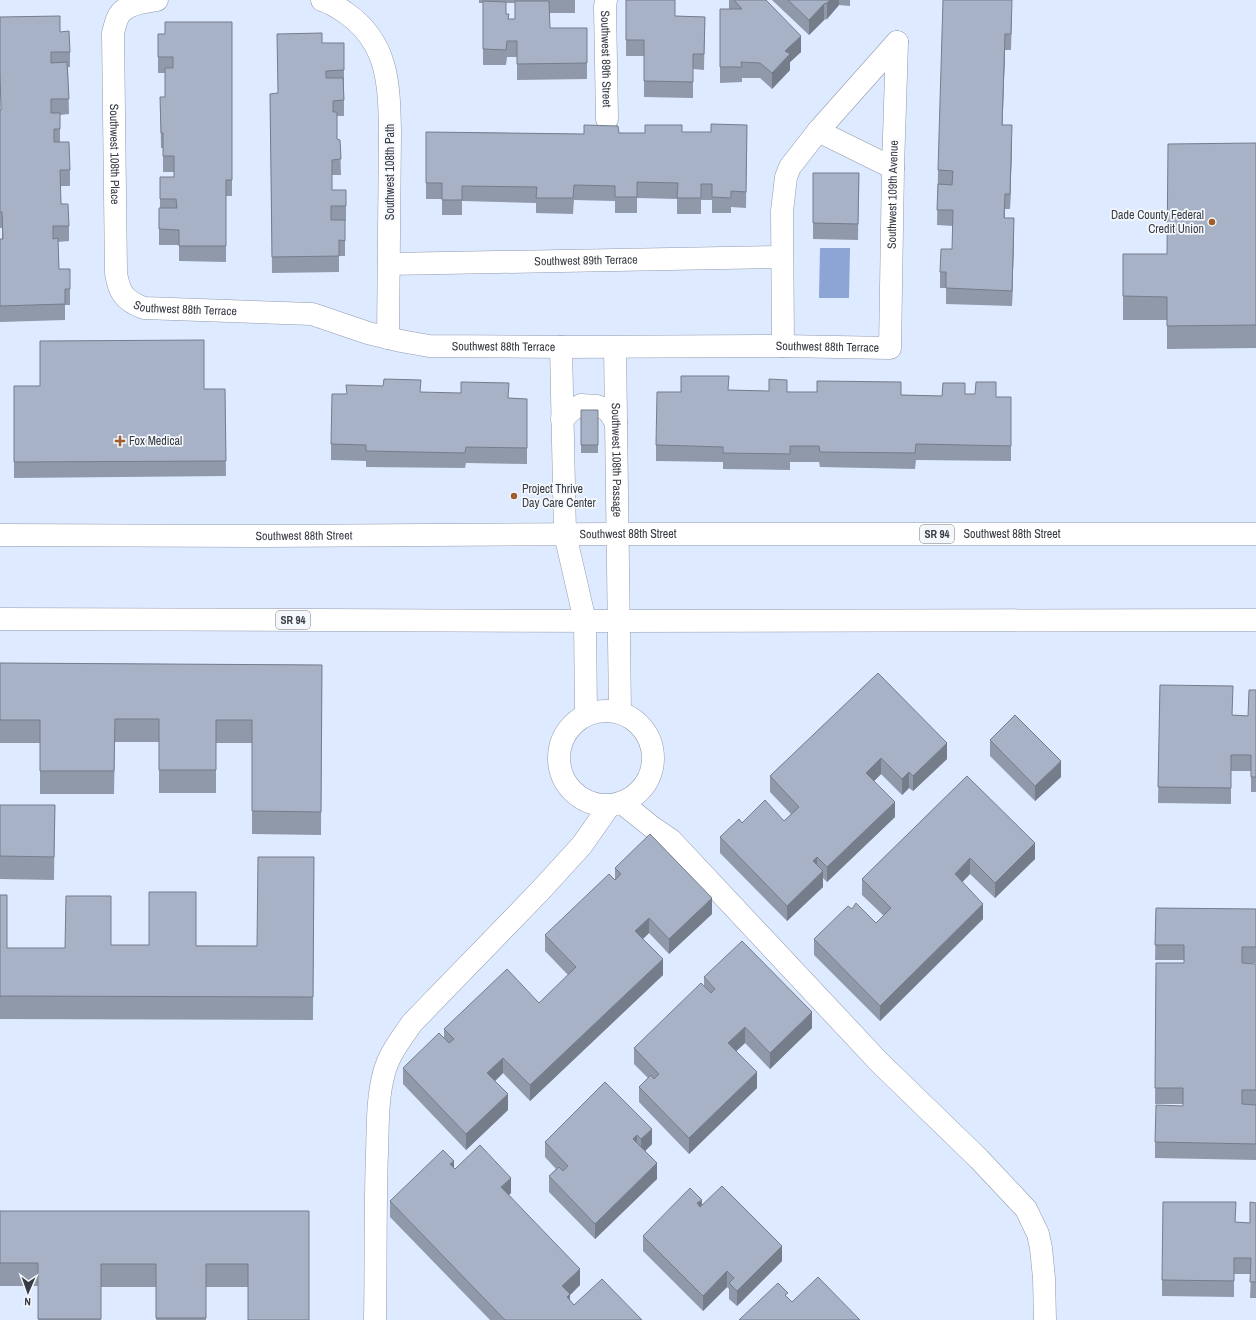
<svg xmlns="http://www.w3.org/2000/svg" width="1256" height="1320" viewBox="0 0 1256 1320" font-family="'Archivo Narrow',sans-serif">
<style>
.water{fill:#8ca5d5}
.lines{fill:none;stroke-linecap:round;stroke-linejoin:round}
.street-casing{stroke:#909aae;stroke-width:23}
.primary-casing{stroke:#909aae;stroke-width:23}
.street{stroke:#fff;stroke-width:22}
.primary{stroke:#fff;stroke-width:22}
.wall{fill:#9099aa;fill-rule:evenodd}
.shaded-wall{fill:#757d8b}
.building{fill:#a7b2c6;stroke:#757d8b}
.poi-dot{fill:#a15d2e;stroke:#f4f7fb;stroke-width:1.5}
.labels{text-anchor:middle;dominant-baseline:central;stroke-width:3.5;stroke-linejoin:round;paint-order:stroke}
.shield{fill:#f4f7fb;stroke:#70737a;stroke-width:1}
.shield-label{font-size:11px;font-weight:bold;fill:#373b43}
.street-label{font-size:12px;fill:#373b43;stroke:#f4f7fb}
.poi-label{font-size:12px;fill:#373b43;stroke:#f4f7fb;text-anchor:start}
</style>
<rect width="100%" height="100%" fill="#deeaff"/>
<path class="water" d="M 820,248 L 850,248 L 849,298 L 819,298 Z"/>
<g class="lines">
<defs>
<g id="street">
<path id="s1" d="M 157,0 C 148,1 131,4 124,10 C 117,14 115,26 113,33 L 116,273 C 119,293 125,301 144,308 L 312,314 L 368,333 L 401,341 L 429,346 L 561,347 L 783,346 L 890,348 L 893,168 L 897,42"/>
<path d="M 322,0 C 331,3 339,8 346,13 C 389,43 389,85 390,132 L 388,338"/>
<path id="s2" d="M 606,0 L 605,7 L 607,119"/>
<path d="M 818,131 L 893,168"/>
<path id="s3" d="M 389,264 L 782,257"/>
<path d="M 783,346 L 782,211 L 786,177 L 790,167 L 818,131 L 897,42"/>
<path d="M 561,347 L 565,534 L 585,621 L 586,715"/>
<path id="s4" d="M 615,347 L 620,712"/>
<path d="M 562,419 L 572,410 L 581,405 L 597,406 L 608,410 L 616,423"/>
<circle cx="606" cy="758" r="47"/>
<path d="M 622,803 L 652,827 L 671,840 L 879,1062 L 979,1159 L 1026,1209 L 1038,1234 L 1041,1248 L 1044,1278 L 1045,1320"/>
<path d="M 375,1320 C 376,1264 375,1208 377,1152 C 378,1126 377,1099 384,1073 C 389,1054 401,1039 412,1023 L 540,891 L 582,845 L 610,805"/>
</g>
<g id="primary">
<path id="s5" d="M 0,535 L 265,536 L 617,534 L 1256,534"/>
<path d="M 0,619 L 619,621 L 1256,620"/>
</g>
</defs>
<use href="#street" class="street-casing"/>
<use href="#primary" class="primary-casing"/>
<use href="#street" class="street"/>
<use href="#primary" class="primary"/>
</g>
<path class="wall" d="M 479,0 L 575,0 L 575,13 L 550,13 L 550,28 L 587,28 L 587,79 L 517,80 L 517,57 L 507,57 L 506,65 L 483,65 L 483,3 L 479,3 ZM 506,3 L 515,3 L 515,19 L 509,19 L 506,14 Z
M 626,0 L 675,16 L 705,17 L 704,70 L 693,69 L 693,98 L 644,97 L 644,56 L 626,56 Z
M 729,0 L 766,0 L 801,52 L 790,62 L 790,70 L 772,89 L 760,78 L 742,78 L 742,82 L 720,83 L 720,9 L 729,9 Z
M 772,0 L 850,0 L 850,6 L 839,5 L 827,19 L 824,20 L 809,35 Z
M 1012,14 L 1011,50 L 1005,50 L 1002,125 L 1012,141 L 1010,209 L 1005,209 L 1005,218 L 1014,234 L 1012,306 L 946,304 L 946,288 L 940,288 L 940,272 L 952,249 L 953,226 L 937,225 L 938,170 Z
M 0,17 L 60,32 L 70,52 L 70,67 L 68,67 L 69,114 L 60,115 L 60,142 L 70,170 L 70,186 L 60,186 L 61,204 L 69,226 L 69,241 L 58,242 L 59,269 L 70,269 L 70,305 L 65,305 L 65,320 L 0,322 L 0,239 L 2,239 L 2,228 L 0,228 L 0,110 L 1,110 Z
M 232,22 L 232,196 L 226,196 L 226,262 L 179,261 L 179,245 L 159,245 L 159,208 L 160,208 L 160,177 L 174,177 L 174,172 L 163,172 L 163,148 L 161,148 L 160,97 L 165,97 L 165,73 L 158,73 L 158,34 L 165,34 Z
M 322,43 L 344,43 L 344,116 L 337,116 L 337,139 L 340,140 L 341,175 L 332,175 L 332,190 L 346,190 L 346,221 L 345,221 L 345,256 L 339,256 L 339,272 L 272,273 L 270,94 L 278,93 Z
M 747,125 L 746,208 L 731,207 L 731,213 L 712,213 L 712,200 L 701,200 L 701,214 L 677,214 L 677,199 L 637,198 L 637,213 L 615,213 L 615,201 L 574,200 L 573,214 L 536,213 L 536,203 L 462,201 L 462,215 L 442,215 L 442,199 L 426,199 L 426,132 L 584,134 L 619,133 L 645,133 L 682,132 L 711,132 Z
M 1256,143 L 1256,348 L 1167,349 L 1167,320 L 1123,320 L 1123,254 L 1167,254 Z
M 813,173 L 859,173 L 858,240 L 813,239 Z
M 14,386 L 204,389 L 225,389 L 226,476 L 14,478 Z
M 729,390 L 942,396 L 965,394 L 996,397 L 1011,397 L 1011,461 L 916,460 L 915,469 L 820,467 L 819,462 L 790,462 L 790,470 L 723,469 L 723,462 L 656,461 L 656,445 L 681,392 Z
M 421,392 L 509,398 L 527,399 L 527,464 L 466,463 L 465,468 L 366,467 L 366,461 L 331,460 L 331,444 L 346,394 Z
M 581,410 L 598,410 L 598,453 L 581,453 Z
M 0,663 L 322,665 L 321,835 L 252,834 L 252,743 L 216,743 L 216,793 L 159,793 L 159,742 L 115,742 L 114,794 L 40,794 L 40,743 L 0,743 Z
M 878,673 L 947,759 L 913,791 L 909,788 L 902,795 L 881,774 L 874,781 L 895,817 L 827,882 L 823,878 L 823,887 L 787,921 L 720,853 L 720,837 L 742,823 L 784,821 L 791,814 L 770,792 L 770,776 Z
M 1160,685 L 1233,715 L 1248,716 L 1256,690 L 1256,792 L 1251,792 L 1251,771 L 1231,771 L 1231,804 L 1158,803 Z
M 990,740 L 1061,777 L 1035,801 L 990,756 Z
M 967,776 L 1035,859 L 995,898 L 970,874 L 962,882 L 983,919 L 880,1021 L 814,955 L 814,939 L 852,909 L 876,923 L 884,916 L 862,895 L 862,879 Z
M 0,805 L 55,805 L 54,880 L 0,879 Z
M 314,857 L 313,1020 L 0,1019 L 0,895 L 7,948 L 65,948 L 111,945 L 257,946 Z
M 615,868 L 712,914 L 669,954 L 649,933 L 643,939 L 663,975 L 530,1101 L 503,1073 L 495,1081 L 508,1110 L 466,1150 L 403,1084 L 403,1068 L 444,1038 L 444,1029 L 539,1003 L 568,975 L 545,951 L 545,935 L 615,880 Z
M 1156,908 L 1256,909 L 1256,963 L 1242,963 L 1256,964 L 1256,1160 L 1155,1158 L 1155,1142 L 1183,1106 L 1183,1104 L 1155,1104 L 1156,963 L 1184,963 L 1184,960 L 1155,960 Z
M 704,977 L 812,1028 L 770,1069 L 745,1043 L 736,1051 L 757,1088 L 689,1154 L 639,1102 L 639,1087 L 648,1078 L 634,1064 L 634,1048 L 704,986 Z
M 605,1082 L 652,1144 L 645,1151 L 657,1179 L 595,1239 L 549,1192 L 549,1176 L 556,1169 L 545,1157 L 545,1142 Z
M 454,1168 L 455,1169 L 511,1193 L 509,1195 L 580,1285 L 570,1295 L 570,1300 L 574,1305 L 642,1320 L 490,1320 L 390,1217 L 390,1201 Z
M 1256,1203 L 1256,1298 L 1250,1298 L 1251,1274 L 1234,1274 L 1234,1297 L 1162,1296 L 1162,1280 L 1236,1222 L 1250,1223 Z
M 702,1206 L 782,1261 L 737,1306 L 729,1299 L 729,1289 L 727,1287 L 703,1311 L 643,1251 L 643,1236 Z
M 0,1211 L 309,1211 L 248,1287 L 206,1287 L 206,1320 L 156,1320 L 156,1287 L 101,1287 L 101,1320 L 38,1320 L 38,1286 L 0,1286 Z"/>
<path class="shaded-wall" d="M 830,0 L 839,0 L 839,5 L 827,19 L 827,3 Z
M 824,4 L 824,20 L 809,35 L 809,20 Z
M 1005,34 L 1005,50 L 1002,141 L 1002,125 Z
M 801,36 L 801,52 L 790,62 L 790,70 L 772,89 L 772,73 L 785,51 Z
M 1012,125 L 1012,141 L 1010,209 L 1010,194 Z
M 1014,218 L 1014,234 L 1012,306 L 1012,291 Z
M 947,743 L 947,759 L 913,791 L 913,776 Z
M 881,758 L 881,774 L 866,789 L 866,773 Z
M 1061,761 L 1061,777 L 1035,801 L 1035,786 Z
M 909,772 L 909,788 L 902,795 L 902,779 Z
M 895,802 L 895,817 L 827,882 L 827,867 Z
M 1035,843 L 1035,859 L 995,898 L 995,883 Z
M 817,857 L 817,873 L 813,861 Z
M 970,858 L 970,874 L 955,890 L 955,874 Z
M 823,871 L 823,887 L 787,921 L 787,906 Z
M 712,898 L 712,914 L 669,954 L 669,939 Z
M 983,904 L 983,919 L 880,1021 L 880,1006 Z
M 649,918 L 649,933 L 635,946 L 635,931 Z
M 663,959 L 663,975 L 530,1101 L 530,1085 Z
M 812,1012 L 812,1028 L 770,1069 L 770,1053 Z
M 745,1027 L 745,1043 L 728,1059 L 728,1043 Z
M 503,1058 L 503,1073 L 487,1089 L 487,1073 Z
M 757,1072 L 757,1088 L 689,1154 L 689,1138 Z
M 508,1094 L 508,1110 L 466,1150 L 466,1134 Z
M 652,1129 L 652,1144 L 641,1155 L 641,1139 Z
M 637,1135 L 637,1150 L 633,1139 Z
M 454,1161 L 454,1177 L 450,1164 Z
M 657,1163 L 657,1179 L 595,1239 L 595,1224 Z
M 511,1178 L 511,1193 L 501,1202 L 501,1187 Z
M 702,1200 L 702,1215 L 697,1203 Z
M 782,1246 L 782,1261 L 737,1306 L 737,1291 Z
M 580,1269 L 580,1285 L 570,1295 L 570,1310 L 562,1286 Z
M 727,1271 L 727,1287 L 703,1311 L 703,1296 Z"/>
<path class="building" d="M 626,0 L 675,0 L 675,16 L 705,17 L 704,54 L 693,54 L 693,82 L 644,81 L 644,40 L 626,40 Z
M 734,0 L 766,0 L 801,36 L 785,51 L 790,54 L 772,73 L 760,63 L 741,62 L 742,67 L 720,67 L 720,9 L 742,9 Z
M 788,0 L 830,0 L 827,3 L 824,4 L 809,20 Z
M 943,0 L 1012,0 L 1011,34 L 1005,34 L 1002,125 L 1012,125 L 1010,194 L 1005,194 L 1004,218 L 1014,218 L 1012,291 L 946,288 L 946,272 L 940,272 L 941,249 L 952,249 L 953,210 L 937,210 L 938,184 L 952,185 L 953,171 L 938,170 Z
M 483,1 L 506,2 L 506,14 L 509,14 L 508,19 L 515,19 L 515,1 L 549,1 L 550,28 L 587,28 L 587,63 L 517,64 L 517,41 L 507,41 L 506,50 L 483,49 Z
M 60,16 L 60,32 L 69,31 L 70,52 L 51,52 L 51,63 L 67,62 L 69,99 L 51,99 L 51,113 L 60,113 L 60,129 L 54,129 L 54,142 L 69,142 L 70,170 L 60,170 L 61,204 L 68,204 L 69,226 L 53,226 L 53,239 L 58,238 L 59,269 L 70,269 L 70,289 L 65,289 L 65,304 L 0,306 L 0,239 L 3,239 L 2,212 L 0,212 L 0,110 L 1,110 L 0,71 L 0,17 Z
M 165,22 L 232,22 L 232,180 L 226,180 L 226,246 L 179,246 L 179,230 L 159,229 L 159,208 L 177,208 L 176,199 L 160,199 L 160,177 L 174,177 L 174,156 L 163,156 L 163,133 L 161,133 L 160,97 L 165,97 L 165,68 L 173,68 L 173,57 L 158,57 L 158,34 L 165,34 Z
M 322,33 L 322,43 L 344,43 L 344,70 L 326,71 L 326,78 L 343,78 L 344,100 L 333,101 L 333,112 L 337,112 L 337,139 L 340,140 L 341,159 L 332,160 L 332,190 L 346,190 L 346,206 L 331,206 L 331,220 L 345,220 L 345,241 L 339,240 L 339,256 L 272,257 L 270,94 L 278,93 L 277,34 Z
M 711,124 L 747,125 L 746,192 L 731,191 L 731,198 L 712,197 L 712,184 L 701,184 L 701,198 L 677,198 L 678,183 L 637,182 L 637,197 L 615,197 L 615,186 L 574,185 L 573,198 L 536,198 L 537,187 L 462,186 L 462,200 L 442,200 L 442,183 L 426,183 L 426,132 L 584,134 L 584,125 L 618,126 L 619,133 L 645,133 L 645,125 L 682,125 L 682,132 L 711,132 Z
M 1256,143 L 1256,325 L 1167,326 L 1167,297 L 1123,296 L 1123,254 L 1167,254 L 1168,144 Z
M 813,173 L 859,173 L 858,224 L 813,223 Z
M 204,340 L 204,389 L 225,389 L 226,461 L 14,462 L 14,386 L 40,386 L 40,341 Z
M 681,376 L 729,376 L 728,390 L 769,391 L 769,379 L 787,380 L 787,392 L 817,392 L 817,381 L 901,382 L 901,395 L 942,396 L 943,383 L 965,383 L 965,394 L 975,394 L 976,382 L 996,382 L 996,397 L 1011,397 L 1011,446 L 916,444 L 915,453 L 820,452 L 819,446 L 790,446 L 790,454 L 723,453 L 723,447 L 656,445 L 657,392 L 681,392 Z
M 384,379 L 421,380 L 420,392 L 461,393 L 461,382 L 509,383 L 508,398 L 527,399 L 527,448 L 466,447 L 465,453 L 366,451 L 366,445 L 331,444 L 332,394 L 347,394 L 346,385 L 383,386 Z
M 581,410 L 598,410 L 598,445 L 581,445 Z
M 0,663 L 322,665 L 321,812 L 252,811 L 252,720 L 216,720 L 216,770 L 159,770 L 159,719 L 115,719 L 114,771 L 40,771 L 40,720 L 0,720 Z
M 878,673 L 947,743 L 913,776 L 909,772 L 902,779 L 881,758 L 866,773 L 895,802 L 827,867 L 817,857 L 813,861 L 823,871 L 787,906 L 720,837 L 739,819 L 742,823 L 765,800 L 784,821 L 799,807 L 770,776 Z
M 1160,685 L 1233,686 L 1232,715 L 1248,716 L 1249,690 L 1256,690 L 1256,777 L 1251,777 L 1251,755 L 1231,755 L 1231,788 L 1158,787 Z
M 1015,715 L 1061,761 L 1035,786 L 990,740 Z
M 967,776 L 1035,843 L 995,883 L 970,858 L 955,874 L 983,904 L 880,1006 L 814,939 L 848,906 L 852,909 L 856,903 L 876,923 L 891,908 L 862,879 Z
M 0,805 L 55,805 L 54,857 L 0,856 Z
M 650,834 L 712,898 L 669,939 L 649,918 L 635,931 L 663,959 L 530,1085 L 503,1058 L 487,1073 L 508,1094 L 466,1134 L 403,1068 L 439,1033 L 449,1043 L 454,1039 L 444,1029 L 507,969 L 539,1003 L 576,967 L 545,935 L 609,874 L 615,880 L 621,874 L 615,868 Z
M 258,857 L 314,857 L 313,997 L 0,996 L 0,895 L 7,895 L 7,948 L 65,948 L 66,896 L 111,896 L 111,945 L 149,945 L 149,892 L 196,892 L 196,946 L 257,946 Z
M 1156,908 L 1256,909 L 1256,947 L 1242,947 L 1242,963 L 1256,964 L 1256,1090 L 1242,1090 L 1242,1104 L 1256,1105 L 1256,1144 L 1155,1142 L 1156,1105 L 1183,1106 L 1183,1088 L 1155,1088 L 1156,963 L 1184,963 L 1184,945 L 1155,945 Z
M 742,941 L 812,1012 L 770,1053 L 745,1027 L 728,1043 L 757,1072 L 689,1138 L 639,1087 L 651,1075 L 654,1079 L 659,1074 L 634,1048 L 701,983 L 711,993 L 715,989 L 704,977 Z
M 605,1082 L 652,1129 L 641,1139 L 637,1135 L 633,1139 L 657,1163 L 595,1224 L 549,1176 L 559,1167 L 563,1171 L 568,1166 L 545,1142 Z
M 480,1145 L 511,1178 L 501,1187 L 580,1269 L 562,1286 L 570,1294 L 567,1297 L 574,1305 L 602,1279 L 642,1320 L 505,1320 L 390,1201 L 443,1150 L 454,1161 L 450,1164 L 455,1169 Z
M 722,1186 L 782,1246 L 737,1291 L 729,1283 L 734,1278 L 727,1271 L 703,1296 L 643,1236 L 690,1188 L 702,1200 L 697,1203 L 700,1207 Z
M 1163,1202 L 1236,1202 L 1235,1222 L 1250,1223 L 1250,1202 L 1256,1203 L 1256,1282 L 1250,1282 L 1251,1258 L 1234,1258 L 1234,1281 L 1162,1280 Z
M 0,1211 L 309,1211 L 309,1320 L 248,1320 L 248,1264 L 206,1264 L 206,1318 L 156,1318 L 156,1264 L 101,1264 L 101,1319 L 38,1319 L 38,1263 L 0,1263 Z
M 818,1277 L 860,1320 L 739,1320 L 778,1283 L 788,1293 L 785,1295 L 792,1302 Z"/>
<g class="poi-dot">
<circle cx="1212" cy="222" r="4"/>
<path d="M118 435h4v4h4v4h-4v4h-4v-4h-4v-4h4z"/>
<circle cx="514" cy="496" r="4"/>
</g>
<g class="labels">
<g class="shield">
<rect x="920" y="525" width="34" height="18" rx="3"/>
<rect x="276" y="611" width="34" height="18" rx="3"/>
</g>
<g class="shield-label">
<text x="937" y="534">SR 94</text>
<text x="293" y="620">SR 94</text>
</g>
<g class="street-label">
<text stroke="none"><textPath href="#s2" startOffset="59">Southwest 89th Street</textPath></text>
<text stroke="none"><textPath href="#s1" startOffset="182">Southwest 108th Place</textPath></text>
<text transform="translate(390 172) rotate(-90)">Southwest 108th Path</text>
<text stroke="none"><textPath href="#s1" startOffset="1253">Southwest 109th Avenue</textPath></text>
<text stroke="none"><textPath href="#s3" startOffset="197">Southwest 89th Terrace</textPath></text>
<text stroke="none"><textPath href="#s1" startOffset="390">Southwest 88th Terrace</textPath></text>
<text stroke="none"><textPath href="#s1" startOffset="713">Southwest 88th Terrace</textPath></text>
<text stroke="none"><textPath href="#s1" startOffset="1037">Southwest 88th Terrace</textPath></text>
<text stroke="none"><textPath href="#s4" startOffset="113">Southwest 108th Passage</textPath></text>
<text stroke="none"><textPath href="#s5" startOffset="628">Southwest 88th Street</textPath></text>
<text stroke="none"><textPath href="#s5" startOffset="1012">Southwest 88th Street</textPath></text>
<text stroke="none"><textPath href="#s5" startOffset="304">Southwest 88th Street</textPath></text>
</g>
<g class="poi-label">
<text x="1204" y="215" text-anchor="end">Dade County Federal<tspan x="1204" dy="14">Credit Union</tspan></text>
<text x="129" y="441">Fox Medical</text>
<text x="522" y="489">Project Thrive<tspan x="522" dy="14">Day Care Center</tspan></text>
</g>
</g>
<g transform="translate(28 1292) rotate(182)" stroke="#f4f7fb" stroke-width="3" paint-order="stroke">
<path d="M0-3L7 15L0 10L-7 15Z" fill="#373b43"/>
<text y="-6" font-size="11" font-weight="bold" text-anchor="middle" fill="#373b43">N</text>
</g>
</svg>
